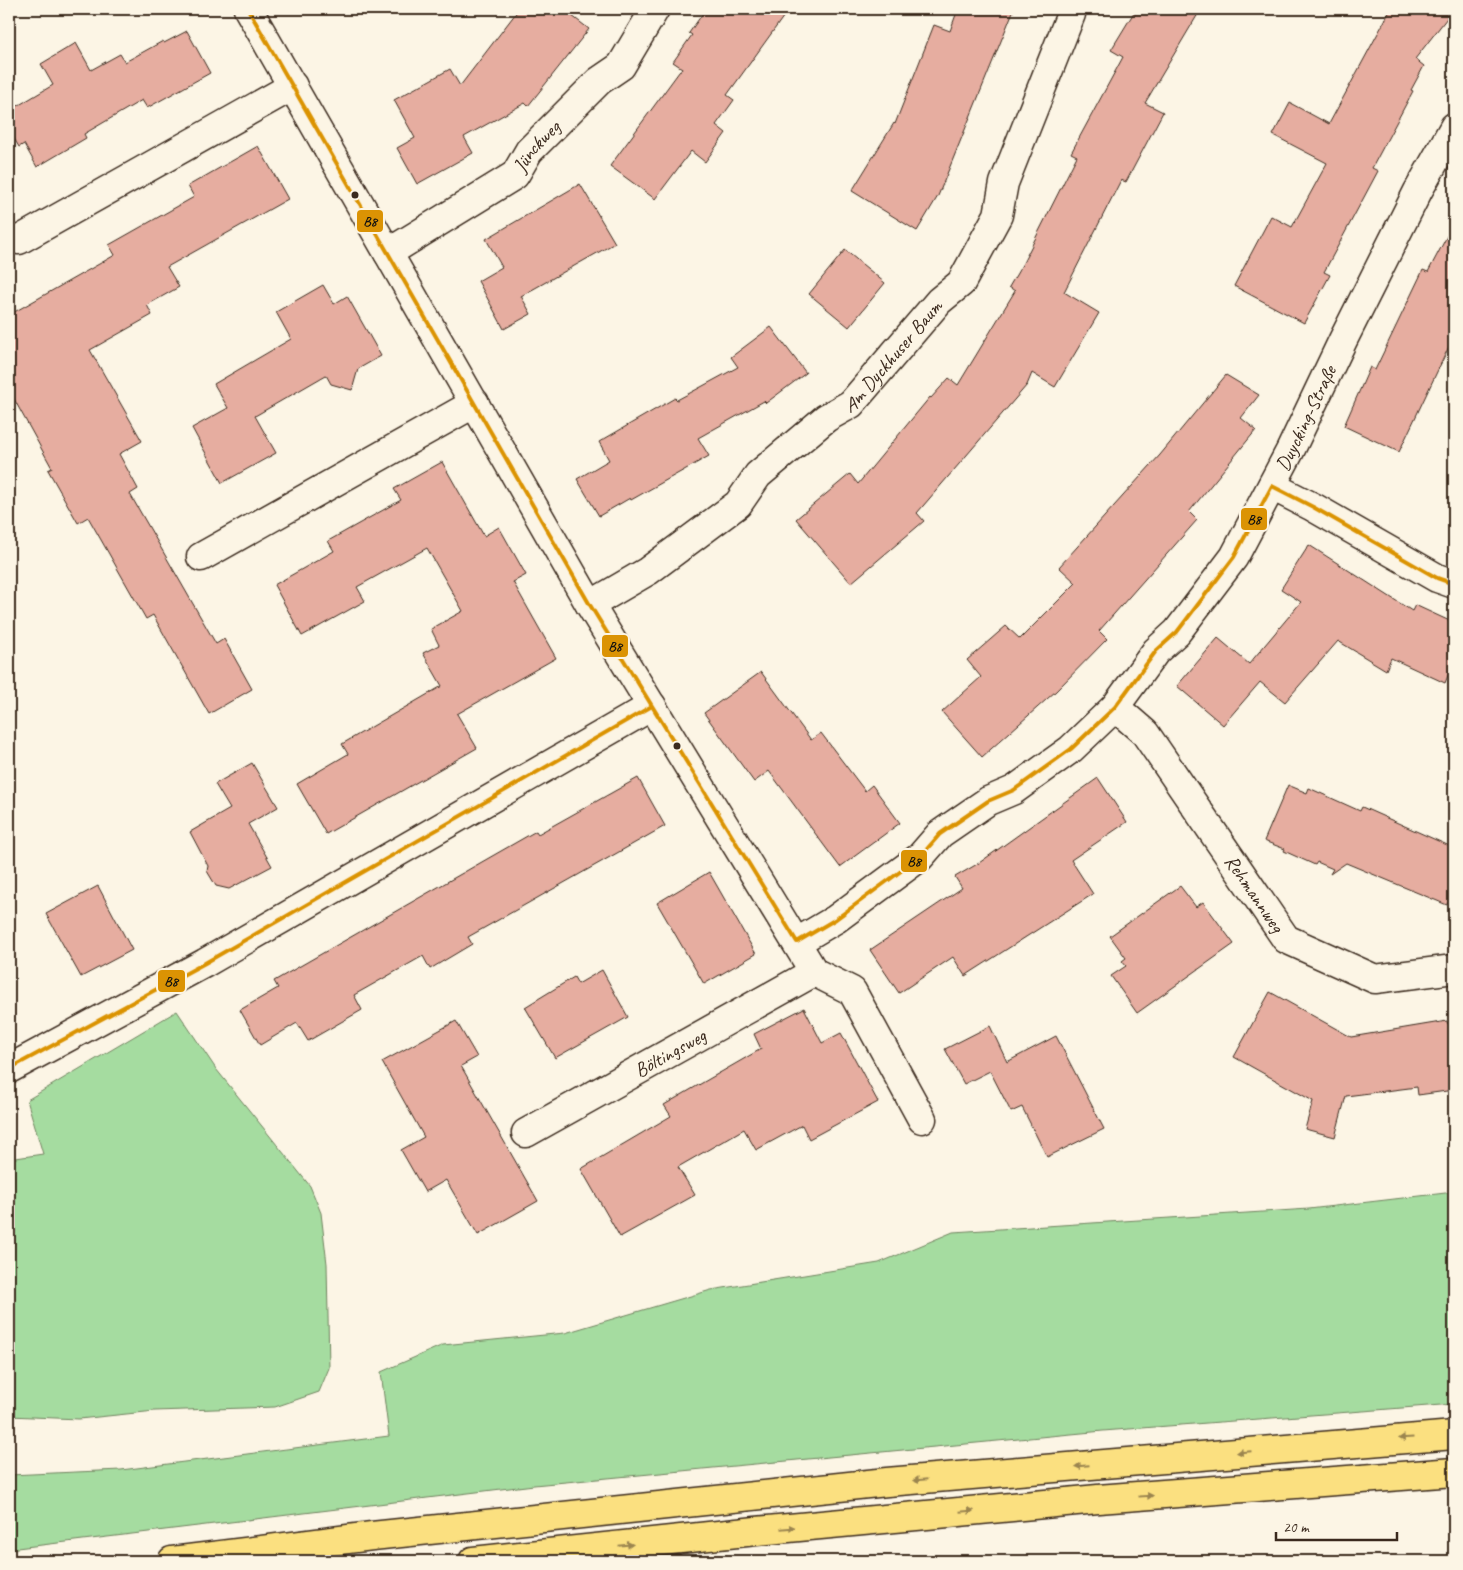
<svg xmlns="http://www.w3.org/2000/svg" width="1463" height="1570" viewBox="0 0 1463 1570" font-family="Caveat,sans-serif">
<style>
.green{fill:#a5dca0;stroke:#70835f}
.building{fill:#e6ada0;stroke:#3b2a1e}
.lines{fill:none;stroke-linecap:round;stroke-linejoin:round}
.minor-casing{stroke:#3b2a1e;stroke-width:31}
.highway-casing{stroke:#3b2a1e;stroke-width:31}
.minor{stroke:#fcf5e5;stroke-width:28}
.highway{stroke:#fbe080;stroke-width:28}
.bus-1-casing{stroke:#fcf5e5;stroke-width:8}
.bus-1{stroke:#db9304;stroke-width:4}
.oneway{fill:#9b854f}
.bus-dot{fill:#3b2a1e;stroke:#fcf5e5;stroke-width:2}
.labels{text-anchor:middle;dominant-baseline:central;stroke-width:4;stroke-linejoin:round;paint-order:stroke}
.street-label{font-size:20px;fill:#3b2a1e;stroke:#fcf5e5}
.line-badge{stroke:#fcf5e5;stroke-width:2}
.pale-badge-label{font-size:14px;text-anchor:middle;font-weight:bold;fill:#111}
</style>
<rect width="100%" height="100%" fill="#fcf5e5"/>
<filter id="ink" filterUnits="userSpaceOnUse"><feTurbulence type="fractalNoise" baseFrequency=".02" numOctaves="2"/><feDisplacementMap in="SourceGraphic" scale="10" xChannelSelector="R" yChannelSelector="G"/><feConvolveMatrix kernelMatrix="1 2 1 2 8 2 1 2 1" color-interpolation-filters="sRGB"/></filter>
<g filter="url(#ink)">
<path class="green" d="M 177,1011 L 216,1069 L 310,1186 L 321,1213 L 327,1264 L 329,1368 L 319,1392 L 275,1407 L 155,1411 L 79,1419 L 9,1416 L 9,1159 L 43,1154 L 27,1100 Z
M 1454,1192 L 1454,1404 L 1103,1431 L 534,1485 L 9,1549 L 9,1475 L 121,1470 L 389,1436 L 381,1372 L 443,1345 L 565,1333 L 711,1290 L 879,1263 L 953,1232 L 1309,1209 Z"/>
<path class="building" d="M 519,9 L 563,9 L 589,29 L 528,106 L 525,103 L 464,137 L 473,153 L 417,184 L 397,148 L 415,138 L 394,100 L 450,69 L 460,86 Z
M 706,9 L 789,9 L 727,95 L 734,100 L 716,125 L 726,133 L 705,162 L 691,151 L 655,199 L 610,166 L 682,68 L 673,62 L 692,35 L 689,33 Z
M 958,9 L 1014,9 L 938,196 L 917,231 L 852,191 L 894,123 L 895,124 L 934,25 L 950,31 Z
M 1136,9 L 1201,9 L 1145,103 L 1163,112 L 1126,182 L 1121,180 L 1064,292 L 1099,313 L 1055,387 L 1032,373 L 1027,385 L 917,513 L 924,521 L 851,583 L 796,519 L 850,474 L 858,484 L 930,397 L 931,398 L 949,378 L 958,385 L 1015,291 L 1009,287 L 1023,263 L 1077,156 L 1071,153 L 1123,57 L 1111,50 Z
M 1391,9 L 1454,9 L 1415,59 L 1424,66 L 1411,90 L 1413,91 L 1372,168 L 1378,171 L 1324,272 L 1330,275 L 1304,323 L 1234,286 L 1271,216 L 1292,227 L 1327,163 L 1273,135 L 1290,103 L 1329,124 Z
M 187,31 L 210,73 L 147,108 L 142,100 L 84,134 L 86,138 L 37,167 L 24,144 L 19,147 L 9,130 L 9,111 L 53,85 L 41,64 L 76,43 L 91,70 L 120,54 L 125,62 L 163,41 L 164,43 Z
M 258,146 L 288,199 L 167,267 L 179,287 L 147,305 L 152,315 L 90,350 L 142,441 L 119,454 L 138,489 L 130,494 L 216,644 L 224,639 L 252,689 L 209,714 L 153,615 L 146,619 L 88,517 L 78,523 L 48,470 L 52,468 L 9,390 L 9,315 L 115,255 L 109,245 L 194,197 L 188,186 Z
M 580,184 L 615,243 L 521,296 L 531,314 L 504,329 L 478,281 L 502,267 L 486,239 Z
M 1454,223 L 1454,336 L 1399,452 L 1344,426 L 1370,367 L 1375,370 L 1423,270 L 1428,272 Z
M 845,250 L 885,283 L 849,327 L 809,294 Z
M 323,285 L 334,304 L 347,296 L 381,356 L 358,369 L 352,390 L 331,384 L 326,375 L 255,416 L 276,453 L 222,483 L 192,428 L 228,408 L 214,384 L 291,339 L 276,312 Z
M 771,327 L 806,373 L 766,403 L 764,401 L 698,438 L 709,456 L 631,500 L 630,498 L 599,516 L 577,479 L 609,460 L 599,442 L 675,398 L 677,400 L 738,367 L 731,357 Z
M 1226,375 L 1259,395 L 1241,418 L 1256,430 L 1189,512 L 1197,520 L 1099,631 L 1107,639 L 1056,691 L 982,757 L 942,712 L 981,677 L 967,660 L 1006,626 L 1020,639 L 1076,583 L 1059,567 L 1160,455 Z
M 442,462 L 484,536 L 499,527 L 526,575 L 513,582 L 556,658 L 457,714 L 477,748 L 326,834 L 297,784 L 348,754 L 342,744 L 442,686 L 423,653 L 439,645 L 431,629 L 463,611 L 427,548 L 357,587 L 365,601 L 302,636 L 274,585 L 334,551 L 328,541 L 401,500 L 394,489 Z
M 1309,545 L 1412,611 L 1415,605 L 1454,623 L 1454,661 L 1445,683 L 1391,658 L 1386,670 L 1338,641 L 1285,702 L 1260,682 L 1223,725 L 1177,686 L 1218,638 L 1249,664 L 1301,602 L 1281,589 Z
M 761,672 L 811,740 L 821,733 L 865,791 L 872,785 L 900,823 L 840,867 L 769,771 L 754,782 L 704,713 Z
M 252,763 L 278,807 L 248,824 L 272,866 L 229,889 L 216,886 L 207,871 L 208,866 L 190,832 L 230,809 L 215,784 Z
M 638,778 L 665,826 L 468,937 L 472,944 L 430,969 L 423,956 L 354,995 L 362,1010 L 308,1041 L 297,1023 L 260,1045 L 240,1010 L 278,988 L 274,981 L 536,831 L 538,834 Z
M 1098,778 L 1127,822 L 1071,860 L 1093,894 L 965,976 L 953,957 L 899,993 L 870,950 L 962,888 L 955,877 L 979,863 Z
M 1288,785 L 1307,793 L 1309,788 L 1360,811 L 1362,807 L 1454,848 L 1454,888 L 1447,905 L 1346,863 L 1330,874 L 1333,869 L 1317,862 L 1315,865 L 1284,851 L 1285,849 L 1264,841 Z
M 709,872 L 756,954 L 704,984 L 657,903 Z
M 98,886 L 132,950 L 81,977 L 46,914 Z
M 1180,886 L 1196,907 L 1203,902 L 1234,944 L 1137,1013 L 1111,976 L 1126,966 L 1122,961 L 1126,958 L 1110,936 Z
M 602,970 L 628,1017 L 555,1058 L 525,1007 L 574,977 L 578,984 Z
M 1270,992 L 1351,1037 L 1447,1021 L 1448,1024 L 1454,1023 L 1454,1090 L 1418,1095 L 1417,1087 L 1346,1096 L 1335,1137 L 1305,1129 L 1313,1101 L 1234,1057 Z
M 804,1008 L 822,1043 L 841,1033 L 878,1102 L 809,1139 L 802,1125 L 756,1150 L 744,1129 L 678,1167 L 695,1195 L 620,1237 L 581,1169 L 671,1116 L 664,1105 L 761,1049 L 754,1034 Z
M 456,1021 L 477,1057 L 461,1066 L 538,1201 L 478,1235 L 446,1180 L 425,1192 L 401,1150 L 424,1137 L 382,1062 Z
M 990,1026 L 1007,1062 L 1056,1036 L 1104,1129 L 1047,1157 L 1022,1107 L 1011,1112 L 990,1071 L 964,1084 L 945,1049 Z"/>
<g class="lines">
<defs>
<g id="minor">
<path d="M 248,9 L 590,605 L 814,972 L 852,991 L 922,1119"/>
<path d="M 19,240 L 293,86"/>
<path id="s1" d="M 388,253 L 515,175 L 529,151 L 599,81 L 621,66 L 655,9"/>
<path d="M 1272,486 L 1313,507 L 1437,578 L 1454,584"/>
<path d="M 201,557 L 475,403"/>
<path id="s2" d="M 590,605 L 648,571 L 738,504 L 758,475 L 826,418 L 851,404 L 939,301 L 961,283 L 998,215 L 1004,183 L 1071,14 L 1071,9"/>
<path id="s3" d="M 1115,707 L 1145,733 L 1286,939 L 1375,979 L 1454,969"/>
<path id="s4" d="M 797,942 L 836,919 L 920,857 L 940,834 L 988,801 L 1014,790 L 1071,749 L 1115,707 L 1156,651 L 1177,632 L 1234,557 L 1290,451 L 1343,340 L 1418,191 L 1454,127"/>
<path d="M 9,1069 L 205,963 L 652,706"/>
<path id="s5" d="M 526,1133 L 814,972"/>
</g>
<path id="highway" d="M 172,1561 L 372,1536 L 887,1482 L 1454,1435
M 473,1561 L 756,1531 L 1098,1499 L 1454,1472"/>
</defs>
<use href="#minor" class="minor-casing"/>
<use href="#highway" class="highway-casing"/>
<use href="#minor" class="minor"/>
<use href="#highway" class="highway"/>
<defs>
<path id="bus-1" d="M 248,9 L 590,605 L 797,942 L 836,919 L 920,857 L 940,834 L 988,801 L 1014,790 L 1071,749 L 1115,707 L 1156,651 L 1177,632 L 1234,557 L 1272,486 L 1313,507 L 1437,578 L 1454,584
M 9,1069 L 205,963 L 652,706"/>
</defs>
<use href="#bus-1" class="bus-1-casing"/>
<use href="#bus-1" class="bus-1"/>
</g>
<defs><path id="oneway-solid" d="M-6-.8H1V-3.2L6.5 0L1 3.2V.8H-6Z" transform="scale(1.25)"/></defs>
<g class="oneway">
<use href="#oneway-solid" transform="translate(1406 1438) rotate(176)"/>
<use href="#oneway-solid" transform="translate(1244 1452) rotate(175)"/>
<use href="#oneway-solid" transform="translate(1082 1466) rotate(175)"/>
<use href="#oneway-solid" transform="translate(920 1480) rotate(175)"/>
<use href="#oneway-solid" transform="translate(1146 1496) rotate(-4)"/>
<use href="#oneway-solid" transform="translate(967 1511) rotate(-5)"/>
<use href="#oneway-solid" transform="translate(788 1528) rotate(-5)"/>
<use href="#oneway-solid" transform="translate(626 1545) rotate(-6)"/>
</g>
</g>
<g class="bus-dot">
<circle cx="355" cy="195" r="4.5"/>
<circle cx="677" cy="746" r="4.5"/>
</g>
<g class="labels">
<g class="street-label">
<text stroke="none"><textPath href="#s1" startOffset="185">Jünckweg</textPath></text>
<text stroke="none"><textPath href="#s2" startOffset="396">Am Dyckhuser Baum</textPath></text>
<text stroke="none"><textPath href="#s4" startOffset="746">Duycking-Straße</textPath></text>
<text stroke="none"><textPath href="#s3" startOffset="234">Rehmannweg</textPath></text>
<text stroke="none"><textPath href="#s5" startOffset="165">Böltingsweg</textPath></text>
</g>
</g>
<g class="line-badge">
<rect x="356" y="209" width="28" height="24" rx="5" fill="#db9304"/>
<rect x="1240" y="507" width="28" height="24" rx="5" fill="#db9304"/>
<rect x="601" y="634" width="28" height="24" rx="5" fill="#db9304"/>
<rect x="900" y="849" width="28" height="24" rx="5" fill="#db9304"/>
<rect x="157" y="969" width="29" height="24" rx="5" fill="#db9304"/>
</g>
<g class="pale-badge-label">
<text x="370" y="226">B8</text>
<text x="1254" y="524">B8</text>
<text x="615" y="651">B8</text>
<text x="914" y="866">B8</text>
<text x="171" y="986">B8</text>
</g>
<rect width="1463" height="1570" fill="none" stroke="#fcf5e5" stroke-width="30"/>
<rect x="15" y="15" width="1433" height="1540" fill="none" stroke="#3b2a1e" stroke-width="2" filter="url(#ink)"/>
<path d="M1276 1532v8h121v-8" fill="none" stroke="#3b2a1e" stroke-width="2.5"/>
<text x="1283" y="1532" font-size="15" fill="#3b2a1e" stroke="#fcf5e5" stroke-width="4" paint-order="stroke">20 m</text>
</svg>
